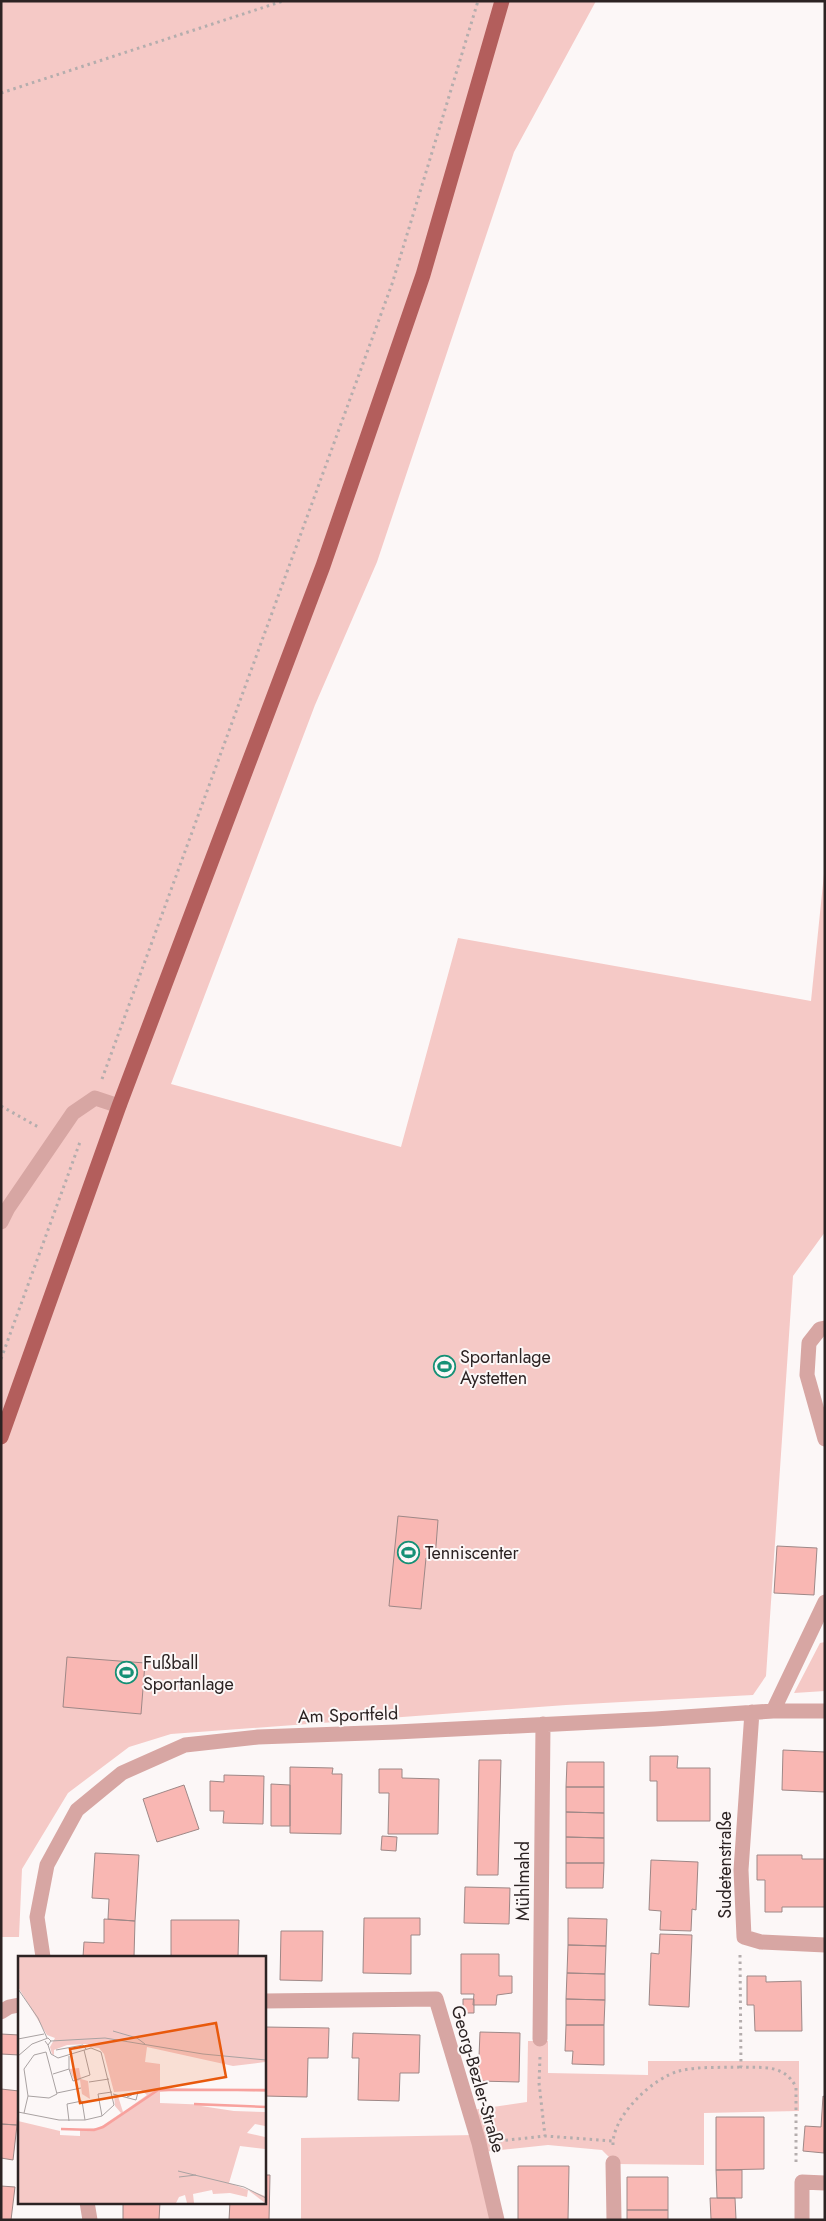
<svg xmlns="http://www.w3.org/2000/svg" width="826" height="2221" viewBox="0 0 826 2221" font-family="Jost,sans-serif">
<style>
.green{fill:#f5c9c6}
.building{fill:#f9b7b3;stroke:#9e8887}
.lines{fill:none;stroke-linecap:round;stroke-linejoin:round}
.path{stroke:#b4adad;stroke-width:3;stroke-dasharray:2.5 4;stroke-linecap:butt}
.minor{stroke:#d7a6a3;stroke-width:15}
.major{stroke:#b35e5c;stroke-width:15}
.labels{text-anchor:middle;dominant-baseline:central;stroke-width:4;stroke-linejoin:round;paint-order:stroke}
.poi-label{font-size:18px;fill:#2c2323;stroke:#fcf7f7;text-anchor:start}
.street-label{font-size:18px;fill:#2c2323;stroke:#fcf7f7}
.inset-river{fill:none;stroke:#f8a19d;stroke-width:2.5}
.inset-road{fill:none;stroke:#a9a2a2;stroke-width:1}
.view{fill:#e8590c;fill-opacity:0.15;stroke:#e8590c;stroke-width:2.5}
.inset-edge{fill:none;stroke:#2c2323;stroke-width:2.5}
</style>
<rect width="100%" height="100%" fill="#fcf7f7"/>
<path class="green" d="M 1,1 L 596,1 L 514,152 L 377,562 L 315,705 L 171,1084 L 401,1147 L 458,938 L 811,1001 L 825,864 L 825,1232 L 793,1276 L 766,1676 L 753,1695 L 566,1705 L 171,1734 L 129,1747 L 68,1793 L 22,1869 L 19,1937 L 1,1937 Z
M 825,1642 L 825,1691 L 794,1693 L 820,1643 Z
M 528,2041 L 548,2041 L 548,2073 L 648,2075 L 648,2061 L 799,2061 L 799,2111 L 704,2113 L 704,2165 L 616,2164 L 602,2150 L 548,2145 L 482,2152 L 472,2110 L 527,2102 Z
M 475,2135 L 496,2220 L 301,2220 L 301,2138 Z"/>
<path class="building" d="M 398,1516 L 438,1520 L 435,1559 L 426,1558 L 421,1609 L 389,1606 Z
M 777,1546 L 817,1548 L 814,1595 L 774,1593 Z
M 67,1657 L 145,1663 L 141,1714 L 63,1707 Z
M 783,1750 L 825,1752 L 825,1792 L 782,1790 Z
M 650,1756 L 678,1756 L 677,1768 L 710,1768 L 710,1821 L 657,1821 L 657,1781 L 650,1781 Z
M 479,1760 L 501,1760 L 498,1875 L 477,1875 Z
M 567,1762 L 604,1762 L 604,1787 L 566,1787 Z
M 290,1767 L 333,1768 L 332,1774 L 342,1774 L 341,1834 L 290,1833 Z
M 379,1769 L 402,1769 L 402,1778 L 439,1779 L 438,1834 L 388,1834 L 389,1793 L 379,1793 Z
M 224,1775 L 264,1776 L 263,1824 L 223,1823 L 224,1811 L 210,1811 L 210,1781 L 224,1782 Z
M 271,1784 L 290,1785 L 290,1826 L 271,1826 Z
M 184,1785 L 199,1829 L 157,1842 L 143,1799 Z
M 566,1787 L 604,1787 L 604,1813 L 566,1812 Z
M 566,1812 L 604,1813 L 604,1838 L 566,1837 Z
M 382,1836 L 397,1837 L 396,1851 L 381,1850 Z
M 566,1837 L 604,1838 L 604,1863 L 566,1863 Z
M 95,1853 L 139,1855 L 135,1921 L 108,1919 L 109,1899 L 92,1898 Z
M 757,1855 L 802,1855 L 802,1859 L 825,1859 L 825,1907 L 782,1907 L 782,1912 L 765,1912 L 765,1880 L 757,1880 Z
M 651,1860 L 698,1862 L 696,1910 L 692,1909 L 691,1931 L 660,1930 L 661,1911 L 649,1910 Z
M 566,1863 L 604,1863 L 603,1888 L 566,1888 Z
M 465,1887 L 510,1888 L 509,1924 L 464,1923 Z
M 364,1918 L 420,1918 L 420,1935 L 411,1935 L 411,1974 L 363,1973 Z
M 568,1918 L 607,1919 L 606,1946 L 568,1945 Z
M 104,1919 L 135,1921 L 134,1957 L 83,1957 L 84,1942 L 104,1943 Z
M 171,1920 L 239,1920 L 238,1957 L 174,1957 L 171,1955 Z
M 281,1931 L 323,1931 L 322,1981 L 280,1980 Z
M 660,1934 L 692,1935 L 689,2007 L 649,2005 L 651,1953 L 659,1954 Z
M 568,1945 L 606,1946 L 605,1974 L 567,1973 Z
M 461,1954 L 499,1954 L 499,1976 L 512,1976 L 512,1993 L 497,1995 L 496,2005 L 473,2005 L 474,1994 L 461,1994 Z
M 567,1973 L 605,1974 L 605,2000 L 566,1999 Z
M 747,1976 L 766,1976 L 766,1982 L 801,1981 L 802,2031 L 755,2031 L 754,2005 L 747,2005 Z
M 463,1999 L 474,1999 L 474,2013 L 463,2013 Z
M 566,1999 L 605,2000 L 604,2025 L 566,2025 Z
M 566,2025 L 604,2025 L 604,2065 L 572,2064 L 573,2051 L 565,2051 Z
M 265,2027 L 329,2028 L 328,2058 L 308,2058 L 307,2097 L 264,2096 Z
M 480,2032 L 520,2033 L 519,2082 L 478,2081 Z
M 353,2033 L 420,2035 L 419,2073 L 400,2073 L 399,2101 L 358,2100 L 359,2058 L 352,2058 Z
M 1,2034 L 19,2035 L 19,2055 L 1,2054 Z
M 1,2089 L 19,2091 L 17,2125 L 1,2124 Z
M 823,2096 L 825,2097 L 824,2153 L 803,2151 L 805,2126 L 821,2127 Z
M 716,2117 L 764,2117 L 764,2169 L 716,2170 Z
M 1,2124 L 17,2125 L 13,2160 L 1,2158 Z
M 518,2166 L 569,2166 L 568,2220 L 518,2220 Z
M 716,2170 L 742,2170 L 742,2198 L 717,2198 Z
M 264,2175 L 270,2175 L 269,2220 L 229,2220 L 230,2202 L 264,2202 Z
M 627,2177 L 668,2177 L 668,2210 L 627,2210 Z
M 1,2186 L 15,2187 L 11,2220 L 1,2220 Z
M 710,2198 L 735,2198 L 736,2219 L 711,2219 Z
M 123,2202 L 160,2202 L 159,2220 L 123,2220 Z
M 627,2210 L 668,2210 L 668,2220 L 627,2220 Z"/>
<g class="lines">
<path class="path" d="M 1,93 L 283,1
M 102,1079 L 392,284 L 478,1
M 1,1106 L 40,1128
M 1,1359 L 80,1142
M 740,1955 L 741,2067 C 764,2068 784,2064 796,2087 L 796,2165
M 540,2057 L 539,2083 L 545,2136
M 499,2141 L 545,2136 L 613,2141
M 613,2145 C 612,2116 653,2078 679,2071 C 698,2066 721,2068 741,2067"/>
<path class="minor" d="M 1,1222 L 8,1208 L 73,1113 L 95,1098 L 119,1106
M 825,1328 L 820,1329 L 809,1343 L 807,1375 L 825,1439
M 773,1711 L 825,1602
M 752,1712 L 741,1870 L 744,1937 L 761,1942 L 825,1945
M 43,1957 L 37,1917 L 47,1865 L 77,1810 L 122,1773 L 185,1745 L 258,1737 L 396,1732 L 655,1719 L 773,1711 L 825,1711
M 264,2001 L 436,1999 L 479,2143 L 497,2220
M 1,2012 L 9,2007 L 19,2005
M 540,2039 L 543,1724
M 613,2163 L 614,2220
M 87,2202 L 90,2220
M 802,2220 L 802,2182 L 825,2183"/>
<path class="major" d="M 1,1437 L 119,1106 L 323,566 L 423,275 L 502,1"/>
</g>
<defs>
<symbol id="stadium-ring" viewBox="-11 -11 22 22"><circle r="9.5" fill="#fcf7f7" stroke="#159075" stroke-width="1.5"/><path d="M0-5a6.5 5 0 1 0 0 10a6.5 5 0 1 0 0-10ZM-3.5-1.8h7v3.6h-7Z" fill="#159075"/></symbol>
</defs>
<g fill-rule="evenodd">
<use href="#stadium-ring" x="432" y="1354" width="25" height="25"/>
<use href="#stadium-ring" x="396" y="1540" width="25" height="25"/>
<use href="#stadium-ring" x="114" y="1660" width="25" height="25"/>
</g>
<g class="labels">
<g class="poi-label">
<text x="460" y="1357">Sportanlage<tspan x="460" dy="21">Aystetten</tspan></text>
<text x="425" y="1553">Tenniscenter</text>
<text x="143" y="1663">Fußball<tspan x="143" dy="21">Sportanlage</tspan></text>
</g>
<g class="street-label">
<text transform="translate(348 1715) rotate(-2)">Am Sportfeld</text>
<text transform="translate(725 1865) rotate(-90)">Sudetenstraße</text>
<text transform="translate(523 1881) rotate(-90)">Mühlmahd</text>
<text transform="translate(478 2079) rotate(74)">Georg-Bezler-Straße</text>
</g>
</g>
<g transform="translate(18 1956)">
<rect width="248" height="248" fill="#fcf7f7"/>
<path d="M 0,0 L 247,0 L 247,106 L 215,110 L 129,91 L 127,106 L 142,108 L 142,132 L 247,133 L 247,136 L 169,133 L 142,136 L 142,147 L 247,151 L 183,150 L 216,155 L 247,156 L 247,170 L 237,168 L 229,177 L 247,181 L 247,193 L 222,190 L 211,227 L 247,240 L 247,247 L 230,234 L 229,241 L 212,237 L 195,238 L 194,234 L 175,238 L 176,247 L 169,247 L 167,239 L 161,241 L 158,247 L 0,247 L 0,165 L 42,175 L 42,179 L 62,180 L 62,173 L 81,172 L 103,157 L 97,150 L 96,139 L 100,140 L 105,156 L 129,139 L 123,134 L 96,136 L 86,98 L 81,92 L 71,91 L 70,88 L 49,89 L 36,94 L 36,99 L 34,98 L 32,91 L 37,82 L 29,79 L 0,31 ZM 61,112 L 63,123 L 70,125 L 72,143 L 64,138 L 62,124 L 57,126 L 51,113 Z" fill="#f5c9c6"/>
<path class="inset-river" d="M 176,148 L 248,151M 43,173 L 76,174 L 85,171 L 140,134 L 248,134"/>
<path class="inset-road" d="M 0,33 L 20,62 L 29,82M 95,75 L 119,82 L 127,88M 0,83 L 26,78M 27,85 L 30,89 L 33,85 L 87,82 L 185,98 L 248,104M 38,94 L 65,89 L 68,93M 0,100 L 14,88 L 30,82 L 33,85M 51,113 L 55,125 L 72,119 L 66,94M 35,118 L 51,113 L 51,100M 71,126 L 91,123M 39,137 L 63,132M 95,138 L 118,144 L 120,136 L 109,141M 0,156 L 41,164 L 67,164 L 84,160 L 96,149 L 83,96 L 73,92 L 40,102 L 33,98 L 30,89M 6,157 L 10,140 L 6,113 L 16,99 L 28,96 L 39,138 L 31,142 L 10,140M 84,160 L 80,138 L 94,136M 51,165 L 49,148 L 64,145 L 67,164M 160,215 L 226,231 L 248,242M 161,221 L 178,219"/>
<path class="view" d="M 198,67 L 208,121 L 62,147 L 52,93 Z"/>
<rect width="248" height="248" class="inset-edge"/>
</g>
<rect width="826" height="2221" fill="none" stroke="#2c2323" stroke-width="5"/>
</svg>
